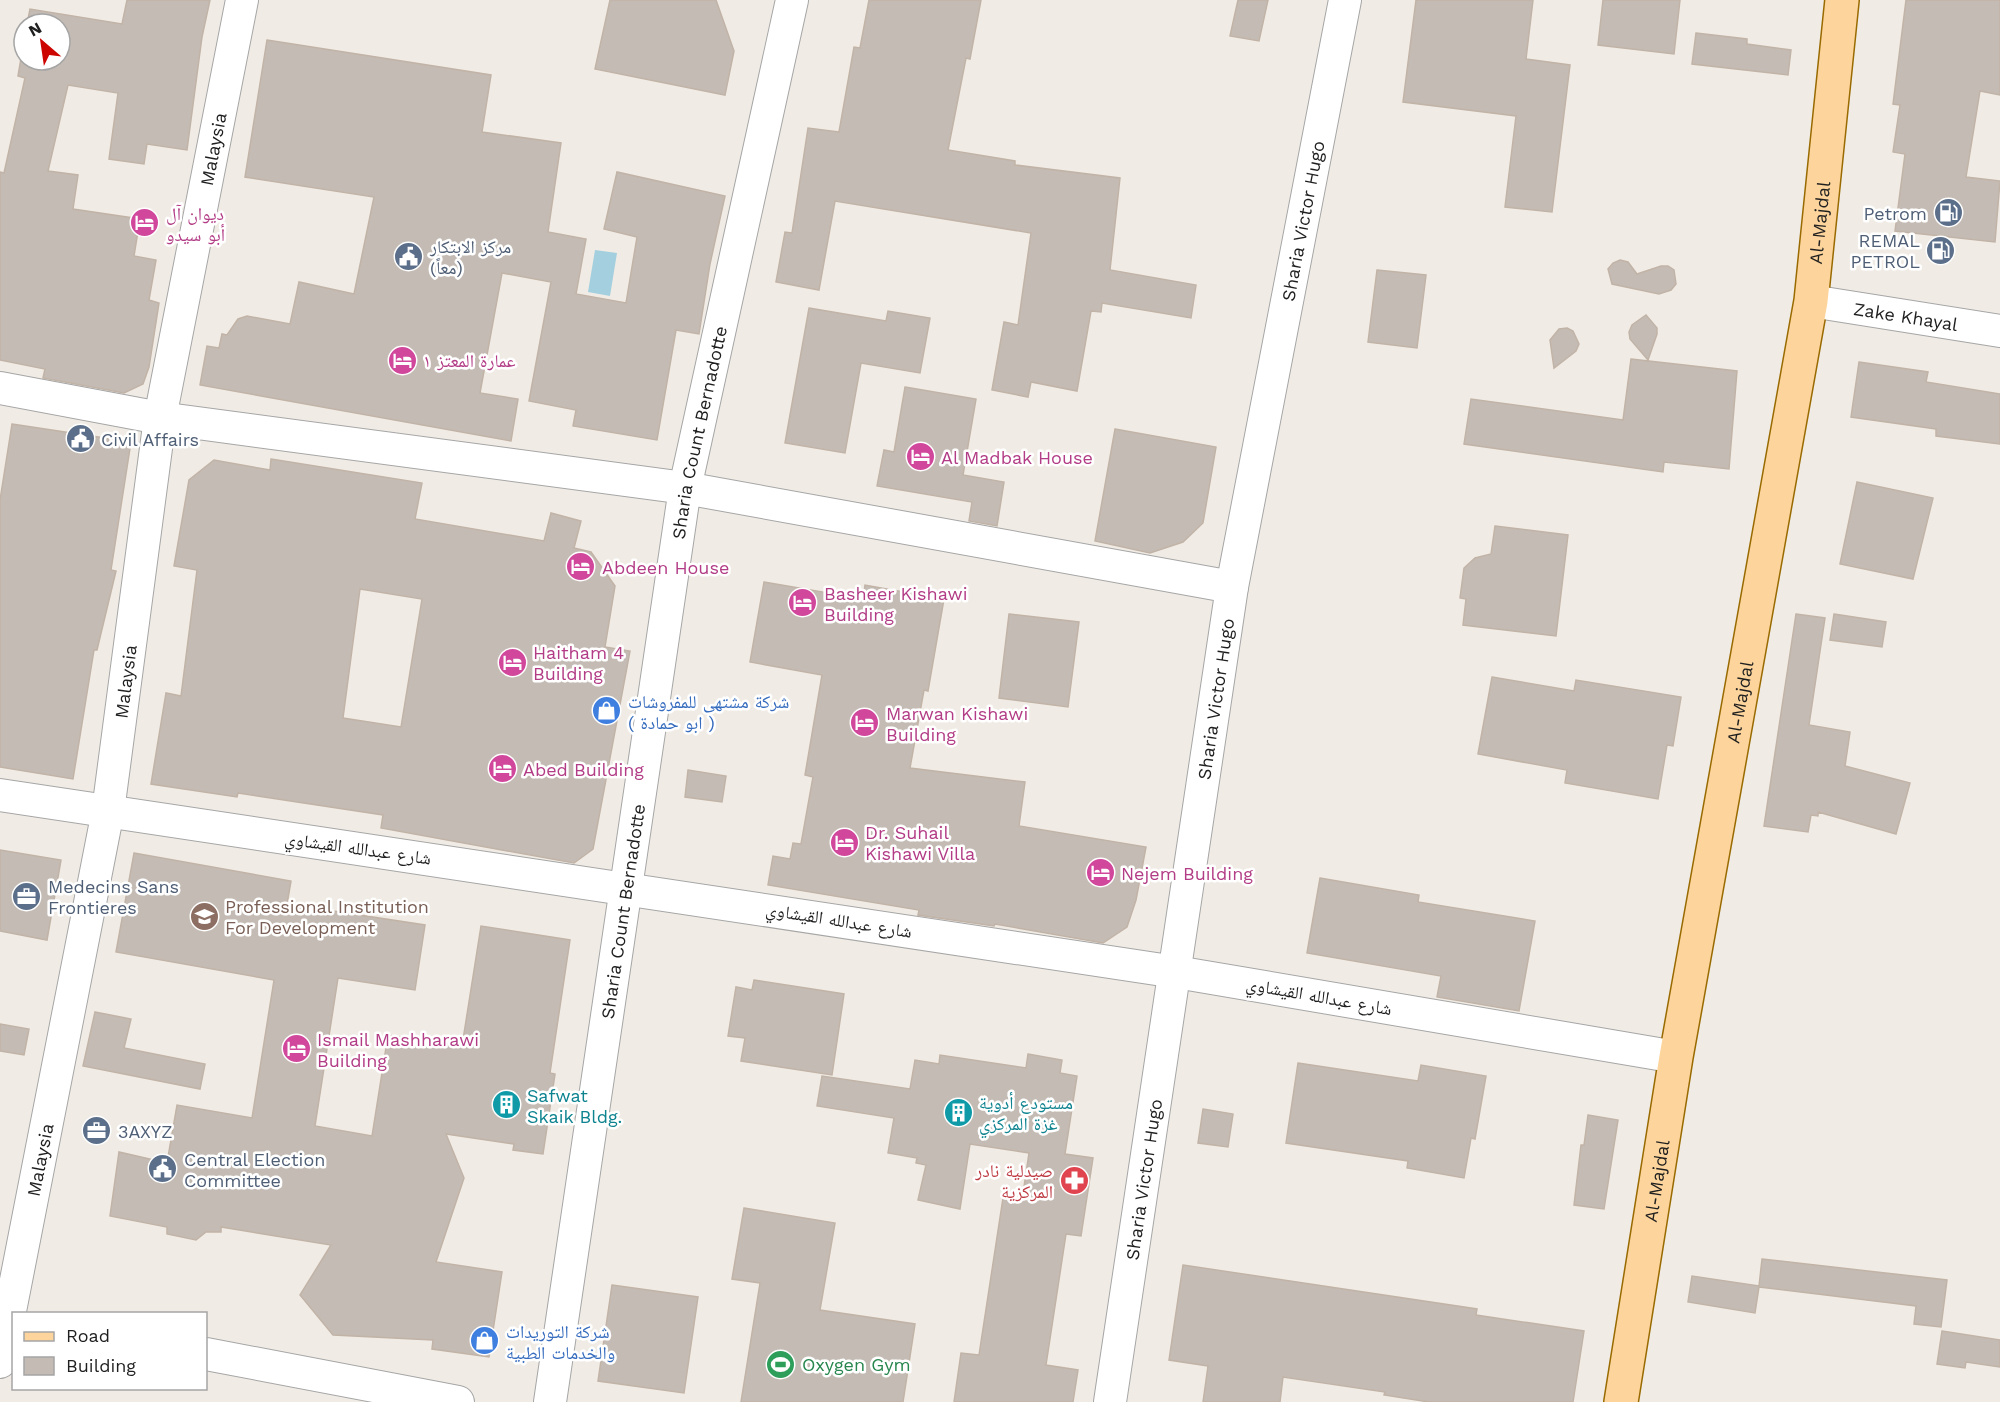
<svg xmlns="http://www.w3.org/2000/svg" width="2000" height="1402" viewBox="0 0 2000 1402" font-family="'Work Sans','Noto Naskh Arabic',sans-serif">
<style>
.water{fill:#a4cfde}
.building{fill:#c4bcb4;stroke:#c2b3a7;stroke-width:1.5;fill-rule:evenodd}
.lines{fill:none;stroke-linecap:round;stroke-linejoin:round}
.minor-casing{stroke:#a6a6a6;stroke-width:34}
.major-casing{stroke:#996a00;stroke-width:36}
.minor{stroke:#fff;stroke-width:32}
.major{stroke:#fdd59c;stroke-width:33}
.labels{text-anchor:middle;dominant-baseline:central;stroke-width:5;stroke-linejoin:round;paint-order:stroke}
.street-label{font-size:18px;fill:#1f1f1f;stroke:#fff}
.hotel-label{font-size:18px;fill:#b23c85;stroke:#fff;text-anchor:start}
.service-label{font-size:18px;fill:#4e5e75;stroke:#fff;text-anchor:start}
.shop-label{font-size:18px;fill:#366cbe;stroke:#fff;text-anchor:start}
.education-label{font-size:18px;fill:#785e54;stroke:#fff;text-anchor:start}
.culture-label{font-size:18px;fill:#0d838f;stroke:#fff;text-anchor:start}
.health-label{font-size:18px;fill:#be3a42;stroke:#fff;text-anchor:end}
.leisure-label{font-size:18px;fill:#27864d;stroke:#fff;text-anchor:start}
</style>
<rect width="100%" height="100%" fill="#f0ece5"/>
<path class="water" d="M 595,250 L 617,253 L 610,296 L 588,292 Z"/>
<path class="building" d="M 127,0 L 210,0 L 202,37 L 187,150 L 147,144 L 144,164 L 109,159 L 118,93 L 68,85 L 48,171 L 78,175 L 73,209 L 140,219 L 134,256 L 156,260 L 149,300 L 159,303 L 149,367 L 143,384 L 124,393 L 43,378 L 45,369 L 0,360 L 0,172 L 4,173 L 25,78 L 18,76 L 24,41 L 24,60 L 60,60 L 60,24 L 27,24 L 30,9 L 122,24 Z
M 610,0 L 716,0 L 734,51 L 725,95 L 595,69 Z
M 869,0 L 981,0 L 970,59 L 966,58 L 948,150 L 1015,161 L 1015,165 L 1120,178 L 1110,270 L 1196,285 L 1191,318 L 1102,303 L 1101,312 L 1091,311 L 1077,391 L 1031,382 L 1028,397 L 992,390 L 1004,322 L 1018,325 L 1031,233 L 835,201 L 819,290 L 776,282 L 785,232 L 792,233 L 808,128 L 839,132 L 854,47 L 860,48 Z
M 1238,0 L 1268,0 L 1259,41 L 1230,36 Z
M 1416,0 L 1533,0 L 1526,59 L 1570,65 L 1552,212 L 1505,207 L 1516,116 L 1403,102 Z
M 1603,0 L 1680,0 L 1674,54 L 1598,45 Z
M 1906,0 L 2000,0 L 2000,95 L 1980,91 L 1966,177 L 2000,181 L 1995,242 L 1895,231 L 1905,154 L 1893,152 L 1900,105 L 1893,104 Z
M 1696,33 L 1747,39 L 1747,44 L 1791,50 L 1788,75 L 1692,64 Z
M 267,40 L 491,75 L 482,132 L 561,143 L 548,232 L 586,239 L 576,294 L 626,303 L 637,237 L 604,229 L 617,172 L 725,196 L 710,264 L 699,334 L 676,330 L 657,440 L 573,426 L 576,410 L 529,401 L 551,282 L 502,273 L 480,393 L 518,399 L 511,441 L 200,385 L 207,346 L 219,348 L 222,334 L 227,335 L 238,319 L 247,316 L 290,324 L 299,282 L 354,294 L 374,197 L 245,177 Z
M 1620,260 L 1628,262 L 1637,274 L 1661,266 L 1668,266 L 1674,270 L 1676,284 L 1671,290 L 1659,294 L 1612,284 L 1608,269 L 1613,263 Z
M 1377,270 L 1426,275 L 1417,348 L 1368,342 Z
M 809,308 L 886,321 L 888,311 L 930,318 L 920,373 L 861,363 L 845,453 L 785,443 Z
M 1646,315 L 1657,328 L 1657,334 L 1648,360 L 1630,339 L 1629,332 L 1632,325 Z
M 1567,328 L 1573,331 L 1579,344 L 1576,351 L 1554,368 L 1550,340 L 1559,329 Z
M 1631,359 L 1737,371 L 1729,469 L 1664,462 L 1663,472 L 1464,444 L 1471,399 L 1623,420 Z
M 1859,362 L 1928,372 L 1926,382 L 2000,394 L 2000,444 L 1936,436 L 1936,429 L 1851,417 Z
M 905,387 L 976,399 L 963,475 L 1004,482 L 997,526 L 969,521 L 972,502 L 877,486 L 884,450 L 894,452 Z
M 12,424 L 131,442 L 111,570 L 116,571 L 97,650 L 94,650 L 73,779 L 0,767 L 0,500 Z
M 1115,429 L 1216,447 L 1203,523 L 1183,542 L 1150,553 L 1095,541 Z
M 271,459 L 422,483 L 415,519 L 544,541 L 551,513 L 581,521 L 574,548 L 591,552 L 615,586 L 605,647 L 630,651 L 593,849 L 574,863 L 381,828 L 383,815 L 238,793 L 237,797 L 151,784 L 166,693 L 181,696 L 197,570 L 174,566 L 189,480 L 214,460 L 270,470 ZM 360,589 L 422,599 L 401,727 L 343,718 Z
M 1857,482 L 1933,498 L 1913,579 L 1840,564 Z
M 1495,526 L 1568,535 L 1556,636 L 1463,625 L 1466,599 L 1460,598 L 1464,568 L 1475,558 L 1491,554 Z
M 764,582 L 863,599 L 865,585 L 944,599 L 928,691 L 924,690 L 910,768 L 1025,782 L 1019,826 L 1146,847 L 1136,900 L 1127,927 L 1103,943 L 995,924 L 994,926 L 918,915 L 919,910 L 768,885 L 773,856 L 790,859 L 793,843 L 801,844 L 813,777 L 805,775 L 822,675 L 750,662 Z
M 1009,614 L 1079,622 L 1068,707 L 999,698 Z
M 1796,614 L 1825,618 L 1809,725 L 1850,732 L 1845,766 L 1910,783 L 1896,834 L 1818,812 L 1818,816 L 1811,815 L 1808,832 L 1764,826 Z
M 1834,614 L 1886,622 L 1882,647 L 1830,640 Z
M 1492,677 L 1574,691 L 1576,680 L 1681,697 L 1673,746 L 1667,745 L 1658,799 L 1565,783 L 1567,770 L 1478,754 Z
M 688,770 L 726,776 L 722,802 L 685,797 Z
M 0,850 L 61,860 L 47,940 L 0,931 Z
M 134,853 L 291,881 L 287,904 L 425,925 L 415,990 L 338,978 L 315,1126 L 372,1136 L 388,1035 L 462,1046 L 481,926 L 570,940 L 550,1073 L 555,1074 L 543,1154 L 513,1150 L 514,1144 L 446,1134 L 464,1178 L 436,1262 L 502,1272 L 489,1357 L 432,1349 L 433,1340 L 333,1335 L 300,1295 L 331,1245 L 221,1227 L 221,1232 L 206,1232 L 196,1240 L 167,1234 L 167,1227 L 110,1216 L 119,1152 L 167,1163 L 177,1105 L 252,1118 L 274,980 L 116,952 Z
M 1320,878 L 1419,895 L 1418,902 L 1535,921 L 1519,1011 L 1437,997 L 1441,976 L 1307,953 Z
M 754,980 L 844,994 L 832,1075 L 741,1061 L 745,1038 L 728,1036 L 736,987 L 752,990 Z
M 95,1012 L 131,1019 L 124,1048 L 205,1064 L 200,1089 L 83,1066 Z
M 0,1024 L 29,1029 L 24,1055 L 0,1051 Z
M 1028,1054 L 1062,1060 L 1060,1073 L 1077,1076 L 1065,1154 L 1093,1158 L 1081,1236 L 1066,1234 L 1046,1365 L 1078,1370 L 1073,1402 L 954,1402 L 961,1353 L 979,1355 L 1003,1198 L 1022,1200 L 1029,1153 L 970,1144 L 960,1209 L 918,1200 L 926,1165 L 916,1163 L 917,1158 L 888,1153 L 894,1118 L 817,1106 L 822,1076 L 910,1089 L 915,1060 L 939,1064 L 940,1055 L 1026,1068 Z
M 1298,1063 L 1418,1081 L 1421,1065 L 1486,1076 L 1475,1139 L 1471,1138 L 1464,1178 L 1407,1168 L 1408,1161 L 1286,1143 Z
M 1203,1109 L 1233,1114 L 1228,1147 L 1198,1143 Z
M 1588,1115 L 1618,1120 L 1604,1209 L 1574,1205 L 1581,1145 L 1584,1145 Z
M 744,1208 L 835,1223 L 820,1310 L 915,1324 L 903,1402 L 741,1402 L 760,1283 L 732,1279 Z
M 1762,1259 L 1947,1280 L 1941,1327 L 1914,1324 L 1916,1306 L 1759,1287 L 1755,1313 L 1688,1302 L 1692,1276 L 1759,1286 Z
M 1183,1265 L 1477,1309 L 1476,1315 L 1584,1331 L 1573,1402 L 1429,1402 L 1384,1395 L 1385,1392 L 1283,1377 L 1280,1402 L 1203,1402 L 1208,1366 L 1169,1360 Z
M 612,1285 L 698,1297 L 684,1393 L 598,1381 Z
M 1942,1331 L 2000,1340 L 2000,1367 L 1966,1362 L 1965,1368 L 1937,1364 Z"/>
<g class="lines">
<defs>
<g id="minor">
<path id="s1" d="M 1811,301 L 2000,331"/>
<path d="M 0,388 L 160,418 L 685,488 L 1232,587"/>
<path d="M 0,795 L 1176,972 L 1676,1057"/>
<path d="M 206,1354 L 458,1402"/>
<path id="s2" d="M 0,1362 L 108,811 L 160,418 L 242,0"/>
<path id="s3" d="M 550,1402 L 685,488 L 792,0"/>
<path id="s4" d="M 1110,1402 L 1232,587 L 1345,0"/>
</g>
<g id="major">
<path id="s5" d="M 1621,1402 L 1676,1057 L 1811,301 L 1842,0"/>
</g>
</defs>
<use href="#minor" class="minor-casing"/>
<use href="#major" class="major-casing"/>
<use href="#minor" class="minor"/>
<use href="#major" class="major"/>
</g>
<defs>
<symbol id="fuel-disc" viewBox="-11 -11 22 22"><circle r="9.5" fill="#5c6f8a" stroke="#fff"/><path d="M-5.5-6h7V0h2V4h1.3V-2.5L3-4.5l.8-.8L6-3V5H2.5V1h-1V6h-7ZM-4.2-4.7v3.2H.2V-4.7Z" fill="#fff"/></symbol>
<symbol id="hotel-disc" viewBox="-11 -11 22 22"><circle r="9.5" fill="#d1479c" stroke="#fff"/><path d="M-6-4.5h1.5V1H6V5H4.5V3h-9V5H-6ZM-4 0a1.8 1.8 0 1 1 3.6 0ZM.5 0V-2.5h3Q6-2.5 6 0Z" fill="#fff"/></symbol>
<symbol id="civic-disc" viewBox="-11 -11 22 22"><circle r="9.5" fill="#5c6f8a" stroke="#fff"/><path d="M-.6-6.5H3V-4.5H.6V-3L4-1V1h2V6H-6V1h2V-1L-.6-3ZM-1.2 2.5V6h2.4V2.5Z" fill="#fff"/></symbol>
<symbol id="shop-disc" viewBox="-11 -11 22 22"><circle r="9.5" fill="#3f7fe0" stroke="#fff"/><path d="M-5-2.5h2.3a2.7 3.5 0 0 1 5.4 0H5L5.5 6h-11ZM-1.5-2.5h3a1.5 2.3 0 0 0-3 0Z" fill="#fff"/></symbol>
<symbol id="office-disc" viewBox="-11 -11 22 22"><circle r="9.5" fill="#5c6f8a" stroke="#fff"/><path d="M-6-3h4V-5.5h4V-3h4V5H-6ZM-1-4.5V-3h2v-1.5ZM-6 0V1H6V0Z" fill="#fff"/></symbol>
<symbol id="university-disc" viewBox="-11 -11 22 22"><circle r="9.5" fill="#8d6e63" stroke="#fff"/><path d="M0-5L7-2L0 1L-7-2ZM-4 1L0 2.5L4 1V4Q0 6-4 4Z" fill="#fff"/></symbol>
<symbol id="building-disc" viewBox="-11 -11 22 22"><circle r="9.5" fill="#0f9aa8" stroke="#fff"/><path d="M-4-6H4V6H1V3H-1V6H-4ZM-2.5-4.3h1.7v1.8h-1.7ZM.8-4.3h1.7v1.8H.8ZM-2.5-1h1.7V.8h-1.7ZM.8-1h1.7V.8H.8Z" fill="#fff"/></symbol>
<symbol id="pharmacy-disc" viewBox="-11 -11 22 22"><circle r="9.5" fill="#e0444e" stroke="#fff"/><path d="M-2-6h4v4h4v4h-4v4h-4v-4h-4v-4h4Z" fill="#fff"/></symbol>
<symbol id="stadium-disc" viewBox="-11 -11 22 22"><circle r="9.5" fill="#2e9e5b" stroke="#fff"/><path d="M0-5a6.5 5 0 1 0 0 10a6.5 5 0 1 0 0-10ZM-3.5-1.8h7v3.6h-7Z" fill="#fff"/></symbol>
</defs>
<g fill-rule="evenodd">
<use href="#fuel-disc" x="1932" y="196" width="33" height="33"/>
<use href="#hotel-disc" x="128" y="206" width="33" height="33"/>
<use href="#fuel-disc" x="1924" y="234" width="33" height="33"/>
<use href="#civic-disc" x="392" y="240" width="33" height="33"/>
<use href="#hotel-disc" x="386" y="344" width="33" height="33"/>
<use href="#civic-disc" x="64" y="422" width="33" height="33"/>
<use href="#hotel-disc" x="904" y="440" width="33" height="33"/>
<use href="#hotel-disc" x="564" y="550" width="33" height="33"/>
<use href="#hotel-disc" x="786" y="586" width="33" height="33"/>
<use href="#hotel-disc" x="496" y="646" width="33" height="33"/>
<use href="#shop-disc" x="590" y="694" width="33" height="33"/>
<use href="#hotel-disc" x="848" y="706" width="33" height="33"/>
<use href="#hotel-disc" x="486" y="752" width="33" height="33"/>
<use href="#hotel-disc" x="828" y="826" width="33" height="33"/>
<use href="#hotel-disc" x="1084" y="856" width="33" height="33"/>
<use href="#office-disc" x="10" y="880" width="33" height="33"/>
<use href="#university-disc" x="188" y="900" width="33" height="33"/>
<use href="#hotel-disc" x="280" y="1032" width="33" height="33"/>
<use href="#building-disc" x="490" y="1088" width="33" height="33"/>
<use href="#building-disc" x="942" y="1096" width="33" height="33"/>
<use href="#office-disc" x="80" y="1114" width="33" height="33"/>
<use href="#civic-disc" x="146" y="1152" width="33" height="33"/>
<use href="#pharmacy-disc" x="1058" y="1164" width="33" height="33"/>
<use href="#shop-disc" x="468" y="1324" width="33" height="33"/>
<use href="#stadium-disc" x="764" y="1348" width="33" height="33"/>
</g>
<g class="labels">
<g class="street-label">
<text stroke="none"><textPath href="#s2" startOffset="1232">Malaysia</textPath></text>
<text stroke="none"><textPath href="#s4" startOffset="1197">Sharia Victor Hugo</textPath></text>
<text stroke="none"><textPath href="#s5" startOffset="1196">Al-Majdal</textPath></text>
<text stroke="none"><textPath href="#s1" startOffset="96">Zake Khayal</textPath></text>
<text stroke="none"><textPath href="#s3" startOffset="981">Sharia Count Bernadotte</textPath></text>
<text stroke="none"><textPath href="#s2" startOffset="692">Malaysia</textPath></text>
<text stroke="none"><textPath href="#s4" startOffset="711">Sharia Victor Hugo</textPath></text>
<text stroke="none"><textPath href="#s5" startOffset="710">Al-Majdal</textPath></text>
<text transform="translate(358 848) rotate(8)">شارع عبدالله القيشاوي</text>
<text stroke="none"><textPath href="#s3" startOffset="496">Sharia Count Bernadotte</textPath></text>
<text transform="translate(839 920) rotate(9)">شارع عبدالله القيشاوي</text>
<text transform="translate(1319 996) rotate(10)">شارع عبدالله القيشاوي</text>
<text stroke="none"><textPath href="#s2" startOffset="206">Malaysia</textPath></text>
<text stroke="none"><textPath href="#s4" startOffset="225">Sharia Victor Hugo</textPath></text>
<text stroke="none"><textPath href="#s5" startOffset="224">Al-Majdal</textPath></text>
</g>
<g class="hotel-label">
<text x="166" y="213">ديوان آل<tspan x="166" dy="21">أبو سيدو</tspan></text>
<text x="423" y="360">عمارة المعتز ١</text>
<text x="941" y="457">Al Madbak House</text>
<text x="602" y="567">Abdeen House</text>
<text x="824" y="593">Basheer Kishawi<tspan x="824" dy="21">Building</tspan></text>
<text x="533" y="652">Haitham 4<tspan x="533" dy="21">Building</tspan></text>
<text x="886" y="713">Marwan Kishawi<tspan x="886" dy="21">Building</tspan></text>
<text x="523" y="769">Abed Building</text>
<text x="865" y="832">Dr. Suhail<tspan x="865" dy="21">Kishawi Villa</tspan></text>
<text x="1121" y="873">Nejem Building</text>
<text x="317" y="1039">Ismail Mashharawi<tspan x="317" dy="21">Building</tspan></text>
</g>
<g class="service-label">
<text x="1927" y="213" text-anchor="end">Petrom</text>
<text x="1920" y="240" text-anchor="end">REMAL<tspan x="1920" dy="21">PETROL</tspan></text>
<text x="430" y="246">مركز الابتكار<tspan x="430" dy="21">(معاً)</tspan></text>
<text x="101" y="439">Civil Affairs</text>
<text x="48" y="886">Medecins Sans<tspan x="48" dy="21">Frontieres</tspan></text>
<text x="118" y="1131">3AXYZ</text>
<text x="184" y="1159">Central Election<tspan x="184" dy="21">Committee</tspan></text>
</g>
<g class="shop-label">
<text x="628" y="701">شركة مشتهى للمفروشات<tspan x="628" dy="21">( ابو حمادة )</tspan></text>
<text x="506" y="1331">شركة التوريدات<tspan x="506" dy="21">والخدمات الطبية</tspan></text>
</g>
<g class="education-label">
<text x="225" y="906">Professional Institution<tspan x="225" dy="21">For Development</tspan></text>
</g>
<g class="culture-label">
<text x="527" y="1095">Safwat<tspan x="527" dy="21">Skaik Bldg.</tspan></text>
<text x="979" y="1102">مستودع أدوية<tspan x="979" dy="21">غزة المركزي</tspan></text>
</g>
<g class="health-label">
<text x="1053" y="1170">صيدلية نادر<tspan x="1053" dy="21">المركزية</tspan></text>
</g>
<g class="leisure-label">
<text x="802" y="1364">Oxygen Gym</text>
</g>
</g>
<rect x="12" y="1312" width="195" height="78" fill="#ffffff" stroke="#a5a5a5" stroke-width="1.5"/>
<rect x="24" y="1332" width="30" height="9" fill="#fdd59c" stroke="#a5a5a5" stroke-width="1.5"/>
<text x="66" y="1342" font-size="18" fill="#1f1f1f">Road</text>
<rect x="24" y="1357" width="30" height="18" fill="#c4bcb4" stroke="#a5a5a5" stroke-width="1.5"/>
<text x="66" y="1372" font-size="18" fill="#1f1f1f">Building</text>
<g transform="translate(42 42) rotate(331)"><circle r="28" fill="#ffffff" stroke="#a5a5a5" stroke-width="1.5"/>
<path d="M0-4.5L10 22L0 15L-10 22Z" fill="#cd0500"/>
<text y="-9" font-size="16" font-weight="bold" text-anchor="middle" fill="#1f1f1f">N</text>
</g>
</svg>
